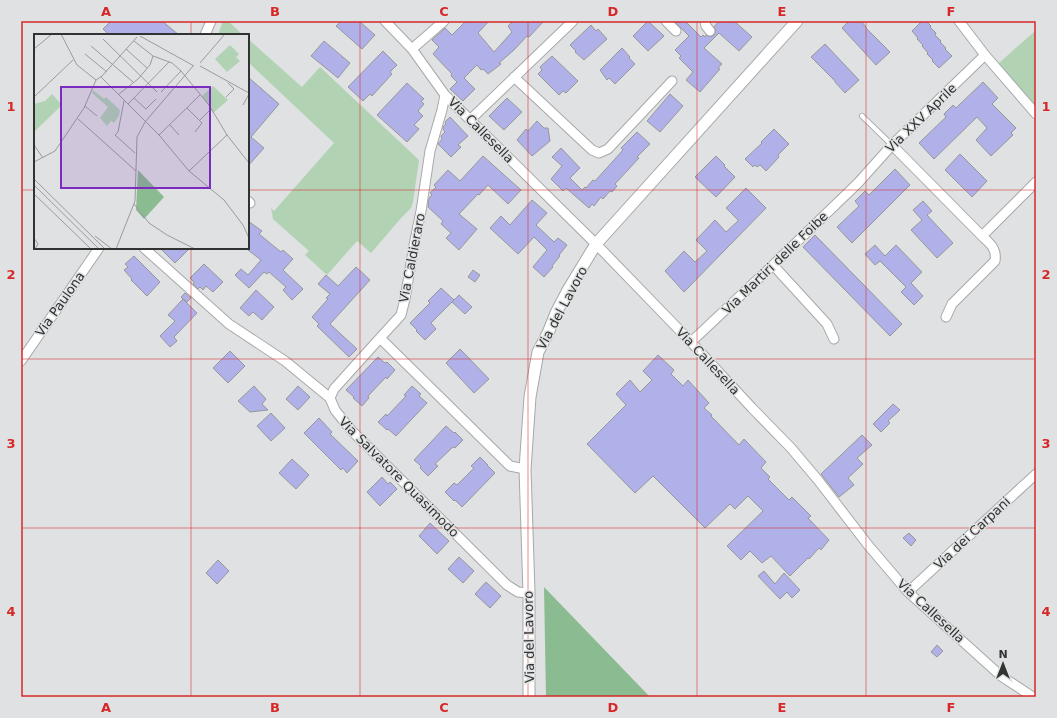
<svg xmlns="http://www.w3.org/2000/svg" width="1057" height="718" viewBox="0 0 1057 718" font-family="'DejaVu Sans',sans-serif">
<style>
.green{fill:#b1d3b4}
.forest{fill:#8bbb91}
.building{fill:#b1b1e9;stroke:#979799}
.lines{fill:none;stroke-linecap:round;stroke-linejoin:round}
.service-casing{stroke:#a7a8a9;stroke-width:6}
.minor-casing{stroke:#a7a8a9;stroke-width:11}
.tertiary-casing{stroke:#a7a8a9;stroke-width:13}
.service{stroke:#fff;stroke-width:4.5}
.minor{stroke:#fff;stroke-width:9}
.tertiary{stroke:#fff;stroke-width:11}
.grid{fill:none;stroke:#d62828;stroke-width:1;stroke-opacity:0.55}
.labels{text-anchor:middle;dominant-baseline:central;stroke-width:3;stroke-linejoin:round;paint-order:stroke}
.street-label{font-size:13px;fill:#313232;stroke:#e0e1e2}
.inset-road{fill:none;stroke:#9a9b9c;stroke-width:1}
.view{fill:#7b2cbf;fill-opacity:0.15;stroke:#7b2cbf;stroke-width:2}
.inset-edge{fill:none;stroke:#313232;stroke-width:2}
.neatline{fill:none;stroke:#d62828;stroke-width:1.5}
.grid-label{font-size:13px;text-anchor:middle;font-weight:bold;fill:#d62828}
</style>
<rect width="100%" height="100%" fill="#e0e1e2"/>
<path class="green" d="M 223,21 L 228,21 L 243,35 L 218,35 Z
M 1036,30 L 1036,114 L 998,64 Z
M 248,39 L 302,87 L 320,67 L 419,160 L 413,202 L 411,208 L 402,217 L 371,253 L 357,241 L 327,275 L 305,255 L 309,251 L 273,219 L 271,208 L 274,211 L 334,143 L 248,62 Z"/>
<path class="forest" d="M 544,587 L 650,697 L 546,697 Z"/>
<path class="building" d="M 111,21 L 162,21 L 179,35 L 109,35 L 103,29 Z
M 341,21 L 359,21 L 375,35 L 362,49 L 336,26 Z
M 466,21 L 489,21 L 478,33 L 494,52 L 512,32 L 508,26 L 513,21 L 544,21 L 529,37 L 527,36 L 514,50 L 499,63 L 501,64 L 488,74 L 483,69 L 481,70 L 477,65 L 464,78 L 475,89 L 463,101 L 450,89 L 457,82 L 451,76 L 452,74 L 433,54 L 439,47 L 432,40 L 445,28 L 452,35 Z
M 648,21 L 664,36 L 648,51 L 633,36 Z
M 674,21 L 685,21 L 701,37 L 703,35 L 705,37 L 706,35 L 711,37 L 714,35 L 716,30 L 714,27 L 719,21 L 734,21 L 752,37 L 739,51 L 719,33 L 704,48 L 722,64 L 718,68 L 720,69 L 700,92 L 686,80 L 693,72 L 679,58 L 681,56 L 675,50 L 689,36 Z
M 849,21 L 861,21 L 866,27 L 866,28 L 890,52 L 876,65 L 842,28 Z
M 922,21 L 926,21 L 931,26 L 930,27 L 936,33 L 935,35 L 941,41 L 940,42 L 946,48 L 945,49 L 952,56 L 939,68 L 932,61 L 933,60 L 927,54 L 928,53 L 922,46 L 923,45 L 917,39 L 918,38 L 912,31 Z
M 591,25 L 596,31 L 598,29 L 607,39 L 584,60 L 575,52 L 576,51 L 570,45 Z
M 324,41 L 350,63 L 338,78 L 311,56 Z
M 825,44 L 859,80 L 845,93 L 835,82 L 835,81 L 811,57 Z
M 622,48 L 630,57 L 629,58 L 635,64 L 615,84 L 609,78 L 607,80 L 600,70 Z
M 383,51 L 397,65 L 390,72 L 392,74 L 372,96 L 370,94 L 363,101 L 348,87 Z
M 552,56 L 578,81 L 566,93 L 563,91 L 559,95 L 538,74 L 542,70 L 540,67 Z
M 248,77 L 279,104 L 251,137 L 264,148 L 248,166 Z
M 983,82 L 998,98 L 992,104 L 1016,128 L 1011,133 L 1013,135 L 991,156 L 976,140 L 987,128 L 977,117 L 934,159 L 919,143 L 946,117 L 944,114 L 953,105 L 956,108 Z
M 407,83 L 424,99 L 421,101 L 424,104 L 418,111 L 423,116 L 414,125 L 419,129 L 407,142 L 377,115 Z
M 670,94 L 683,106 L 660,132 L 647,121 Z
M 507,98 L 522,112 L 504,130 L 489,116 Z
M 450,117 L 468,136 L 458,145 L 461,147 L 451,157 L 438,144 L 442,139 L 441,136 L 445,132 L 443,129 L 443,127 L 446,124 L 445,122 Z
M 537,121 L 544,128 L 548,128 L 550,141 L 532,156 L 517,140 L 526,129 L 528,131 Z
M 774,129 L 789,144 L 778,155 L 779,157 L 766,171 L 760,165 L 757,167 L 755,165 L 753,167 L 745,159 L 762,143 L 761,142 Z
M 637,132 L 650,144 L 637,157 L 639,158 L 615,184 L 617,186 L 612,192 L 610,191 L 603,199 L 601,197 L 594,206 L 592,204 L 589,208 L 566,188 L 563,191 L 551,179 L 562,166 L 552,157 L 561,148 L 580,168 L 570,178 L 582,190 L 585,187 L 586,188 L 593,180 L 595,181 L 623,150 L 621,148 Z
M 960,154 L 987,181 L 972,197 L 945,170 Z
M 483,156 L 521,190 L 508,204 L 488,185 L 479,195 L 478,194 L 459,214 L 477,229 L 459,250 L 446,238 L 451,233 L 441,224 L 443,221 L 428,207 L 429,198 L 432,195 L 430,193 L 436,187 L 434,185 L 448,170 L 460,181 Z
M 716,156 L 725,165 L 724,166 L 735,177 L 716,197 L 695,177 Z
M 895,169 L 910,185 L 852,243 L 837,227 L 859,206 L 855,201 L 865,191 L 869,195 Z
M 746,188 L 766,208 L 684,292 L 665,271 L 684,251 L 695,262 L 707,251 L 696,240 L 715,220 L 726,232 L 738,221 L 738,220 L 726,208 Z
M 532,200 L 547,213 L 536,225 L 554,242 L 558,238 L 567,245 L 559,255 L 560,256 L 552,266 L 553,267 L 544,277 L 533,267 L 547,250 L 534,237 L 518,254 L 490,228 L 501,216 L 510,225 Z
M 923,201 L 932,211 L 927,215 L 953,243 L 937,258 L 911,230 L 922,220 L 913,210 Z
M 248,221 L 262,231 L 259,234 L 281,252 L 283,250 L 293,259 L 283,270 L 303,289 L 292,300 L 283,290 L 286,287 L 269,272 L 267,274 L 264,272 L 249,288 L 235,275 L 241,269 L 248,275 L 261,260 L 248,250 Z
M 815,235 L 902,324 L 890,336 L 803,247 Z
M 875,245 L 885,256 L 896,245 L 922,272 L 911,283 L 923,296 L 914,305 L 901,292 L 906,287 L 880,261 L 875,265 L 865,254 Z
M 160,248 L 190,248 L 175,263 Z
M 134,256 L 160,282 L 147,296 L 131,280 L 132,279 L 124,270 L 128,267 L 125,264 Z
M 204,264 L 223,282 L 213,292 L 206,286 L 203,290 L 200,287 L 198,289 L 193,284 L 194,282 L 190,278 Z
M 356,267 L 370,280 L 330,324 L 357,349 L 349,357 L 317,326 L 319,324 L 312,317 L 328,299 L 326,298 L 330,294 L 318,284 L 326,275 L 338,286 Z
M 473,270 L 480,275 L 475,282 L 468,277 Z
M 441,288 L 454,300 L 431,323 L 436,329 L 425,340 L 416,331 L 417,330 L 410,323 L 430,303 L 428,301 Z
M 256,290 L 274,307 L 262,320 L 253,312 L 249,316 L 240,308 Z
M 185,293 L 191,298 L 187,302 L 181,297 Z
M 459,295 L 472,307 L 465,314 L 452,302 Z
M 183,299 L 197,313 L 174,337 L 177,341 L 170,347 L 160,336 L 175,321 L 168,315 Z
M 460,349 L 489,379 L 474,393 L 446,363 Z
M 230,351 L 245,366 L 228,383 L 213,368 Z
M 658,355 L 674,370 L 671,374 L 683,386 L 688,380 L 709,403 L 704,408 L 712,415 L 711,416 L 739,445 L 744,439 L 766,462 L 761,468 L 770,477 L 768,479 L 789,500 L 792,497 L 811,516 L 808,518 L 829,540 L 821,550 L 819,548 L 809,559 L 808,558 L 790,576 L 771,556 L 762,563 L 750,551 L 741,560 L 727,546 L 763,511 L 748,496 L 735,509 L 730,504 L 705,528 L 653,476 L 635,493 L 587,444 L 626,405 L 616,394 L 630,380 L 640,392 L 652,380 L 643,371 Z
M 378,357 L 385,363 L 387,362 L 395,370 L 387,379 L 386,377 L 368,396 L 369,398 L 362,406 L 353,398 L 354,397 L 346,390 Z
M 254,386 L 266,399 L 262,404 L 268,410 L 250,412 L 238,401 Z
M 298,386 L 310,397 L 298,410 L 286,399 Z
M 412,386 L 421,394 L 419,396 L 427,403 L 396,436 L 388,429 L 387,430 L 378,422 L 386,414 L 387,416 L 406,396 L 404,395 Z
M 893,404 L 900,410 L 888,421 L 890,423 L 881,432 L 873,424 Z
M 271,413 L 285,428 L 271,441 L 257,426 Z
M 319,418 L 332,432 L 330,434 L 358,461 L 347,473 L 343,468 L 341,470 L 304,433 Z
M 446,426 L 454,433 L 455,432 L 463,440 L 455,448 L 453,447 L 435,464 L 438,466 L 428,476 L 420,468 L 421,466 L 414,460 Z
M 862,435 L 872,445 L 857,458 L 863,464 L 848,478 L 854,485 L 839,497 L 821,474 Z
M 480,457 L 488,465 L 487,465 L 495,473 L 462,507 L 455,500 L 454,501 L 445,492 L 454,483 L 457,485 L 474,468 L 471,466 Z
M 292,459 L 309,475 L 296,489 L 279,473 Z
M 382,477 L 388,484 L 390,482 L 397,489 L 380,506 L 367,492 Z
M 430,523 L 449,541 L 437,554 L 419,536 Z
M 909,533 L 916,540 L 911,546 L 903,538 Z
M 459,557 L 474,571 L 463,583 L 448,569 Z
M 218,560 L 229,571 L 217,584 L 206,573 Z
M 764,571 L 775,584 L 784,573 L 800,590 L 792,598 L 787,592 L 780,599 L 758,576 Z
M 486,582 L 501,596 L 490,608 L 475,594 Z
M 937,645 L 943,651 L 937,657 L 931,652 Z"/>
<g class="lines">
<defs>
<path id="service" d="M 862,116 L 892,145"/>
<path id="minor" d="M 385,21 L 412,49 L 445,95 L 596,244 L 691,342 L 752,408 L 791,448 L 818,480 L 868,545 L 908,592 L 1001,676 L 1033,697
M 666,21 L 676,31
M 705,21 L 706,26 L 710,31
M 959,21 L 985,55 L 1036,114
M 205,35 L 211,21
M 412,49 L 444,21
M 514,77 L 592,150 L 599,153 L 608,149 L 672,81
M 445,95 L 442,110 L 430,151 L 421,211 L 414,245 L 405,299 L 401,315 L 380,338 L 510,466 L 525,469
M 470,120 L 573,21
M 892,145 L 982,236 C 990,244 997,248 995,261 L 952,304 L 946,317
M 248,201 L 250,203
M 982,236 L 1036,182
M 144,248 L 229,324 L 285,361 L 330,398 L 335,410 L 351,430 L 507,585 L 518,592 L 529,593
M 773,265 L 827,324 L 834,339
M 691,342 L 773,265 L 858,183 L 892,145 L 985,55
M 21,361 L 99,248
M 330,398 L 334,389 L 380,338
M 908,592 L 1036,474"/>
<path id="tertiary" d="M 529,697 L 529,593 L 525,469 L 530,397 L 538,352 L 548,333 L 556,313 L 568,290 L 596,244 L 797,21"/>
</defs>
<use href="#service" class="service-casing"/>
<use href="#minor" class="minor-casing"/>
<use href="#tertiary" class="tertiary-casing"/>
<use href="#service" class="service"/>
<use href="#minor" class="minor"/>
<use href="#tertiary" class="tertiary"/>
</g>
<path class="grid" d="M 191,21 L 191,35M 360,21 L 360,697M 528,21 L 528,697M 697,21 L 697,697M 866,21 L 866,697M 21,190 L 35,190M 248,190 L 1036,190M 191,248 L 191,697M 21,359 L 1036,359M 21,528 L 1036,528"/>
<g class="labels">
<g class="street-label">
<text transform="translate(921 118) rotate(-44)">Via XXV Aprile</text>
<text transform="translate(481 130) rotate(45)">Via Callesella</text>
<text transform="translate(412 258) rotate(-79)">Via Caldieraro</text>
<text transform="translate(775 263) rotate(-44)">Via Martiri delle Foibe</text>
<text transform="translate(60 304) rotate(-55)">Via Paulona</text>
<text transform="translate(562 308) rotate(-62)">Via del Lavoro</text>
<text transform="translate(708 361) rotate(47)">Via Callesella</text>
<text transform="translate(399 477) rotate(45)">Via Salvatore Quasimodo</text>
<text transform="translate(972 533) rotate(-43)">Via dei Carpani</text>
<text transform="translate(931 611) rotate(43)">Via Callesella</text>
<text transform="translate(529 637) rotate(-91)">Via del Lavoro</text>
</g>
</g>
<g transform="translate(34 34)">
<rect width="215" height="215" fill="#e0e1e2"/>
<path d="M 196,11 L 205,20 L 202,23 L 206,27 L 193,38 L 181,25 ZM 179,52 L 194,66 L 179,79 L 168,62 ZM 59,56 L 70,65 L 72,63 L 86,76 L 85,82 L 80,89 L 77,87 L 73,92 L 66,84 L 74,73 L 58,59 ZM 18,60 L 28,71 L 0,98 L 0,70 L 11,67 Z" fill="#b1d3b4"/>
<path d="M 104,136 L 130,163 L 110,185 L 102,176 Z" fill="#8bbb91"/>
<path class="inset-road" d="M 27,0 L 43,31 L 62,46M 106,2 L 160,32M 69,5 L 123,58M 100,7 L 119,22 L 138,29 L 147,37 L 175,71 L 193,101 L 155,137M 57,12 L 99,48M 0,15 L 18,0M 92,15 L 113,34M 51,20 L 73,38M 166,29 L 191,0M 166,32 L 215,59M 67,43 L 125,101 L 155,137 L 190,166 L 209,191 L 215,204M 62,46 L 68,42 L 103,3M 127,58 L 147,37M 85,60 L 104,45 L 116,31 L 119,22M 0,63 L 39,26M 192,63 L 200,55 L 194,49M 100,64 L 112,75 L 122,65M 90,67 L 84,98 L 81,101 L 101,119M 94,70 L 135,28M 209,71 L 215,60M 51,72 L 63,82M 153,74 L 168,89 L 161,98M 44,85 L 102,137M 166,86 L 177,75M 136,91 L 145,101M 125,101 L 166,61M 193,101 L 215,129M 0,111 L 9,124M 0,128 L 21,117 L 50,74 L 62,46M 0,145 L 71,215M 0,151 L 65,215M 0,160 L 57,215M 100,170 L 115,189 L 133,201 L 161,215M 61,202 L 78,215M 0,204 L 4,210 L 1,215M 82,215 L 101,167 L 103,103 L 111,88 L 159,32"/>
<path class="view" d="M 27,53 L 176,53 L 176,154 L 27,154 Z"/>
<rect width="215" height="215" class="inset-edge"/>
</g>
<rect width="1057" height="718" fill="none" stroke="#e0e1e2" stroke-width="44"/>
<g transform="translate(1003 664)" stroke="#e0e1e2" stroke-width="3" paint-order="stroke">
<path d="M0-3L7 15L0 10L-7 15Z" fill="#313232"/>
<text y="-6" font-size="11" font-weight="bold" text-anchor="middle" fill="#313232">N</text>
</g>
<rect x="22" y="22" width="1013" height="674" class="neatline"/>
<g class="grid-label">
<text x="106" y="16">A</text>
<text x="275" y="16">B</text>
<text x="444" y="16">C</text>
<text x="613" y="16">D</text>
<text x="782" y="16">E</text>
<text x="951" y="16">F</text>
<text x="11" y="111">1</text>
<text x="1046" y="111">1</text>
<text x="11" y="279">2</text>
<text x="1046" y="279">2</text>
<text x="11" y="448">3</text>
<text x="1046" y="448">3</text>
<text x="11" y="616">4</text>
<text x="1046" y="616">4</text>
<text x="106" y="712">A</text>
<text x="275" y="712">B</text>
<text x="444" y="712">C</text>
<text x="613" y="712">D</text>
<text x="782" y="712">E</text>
<text x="951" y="712">F</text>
</g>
</svg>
